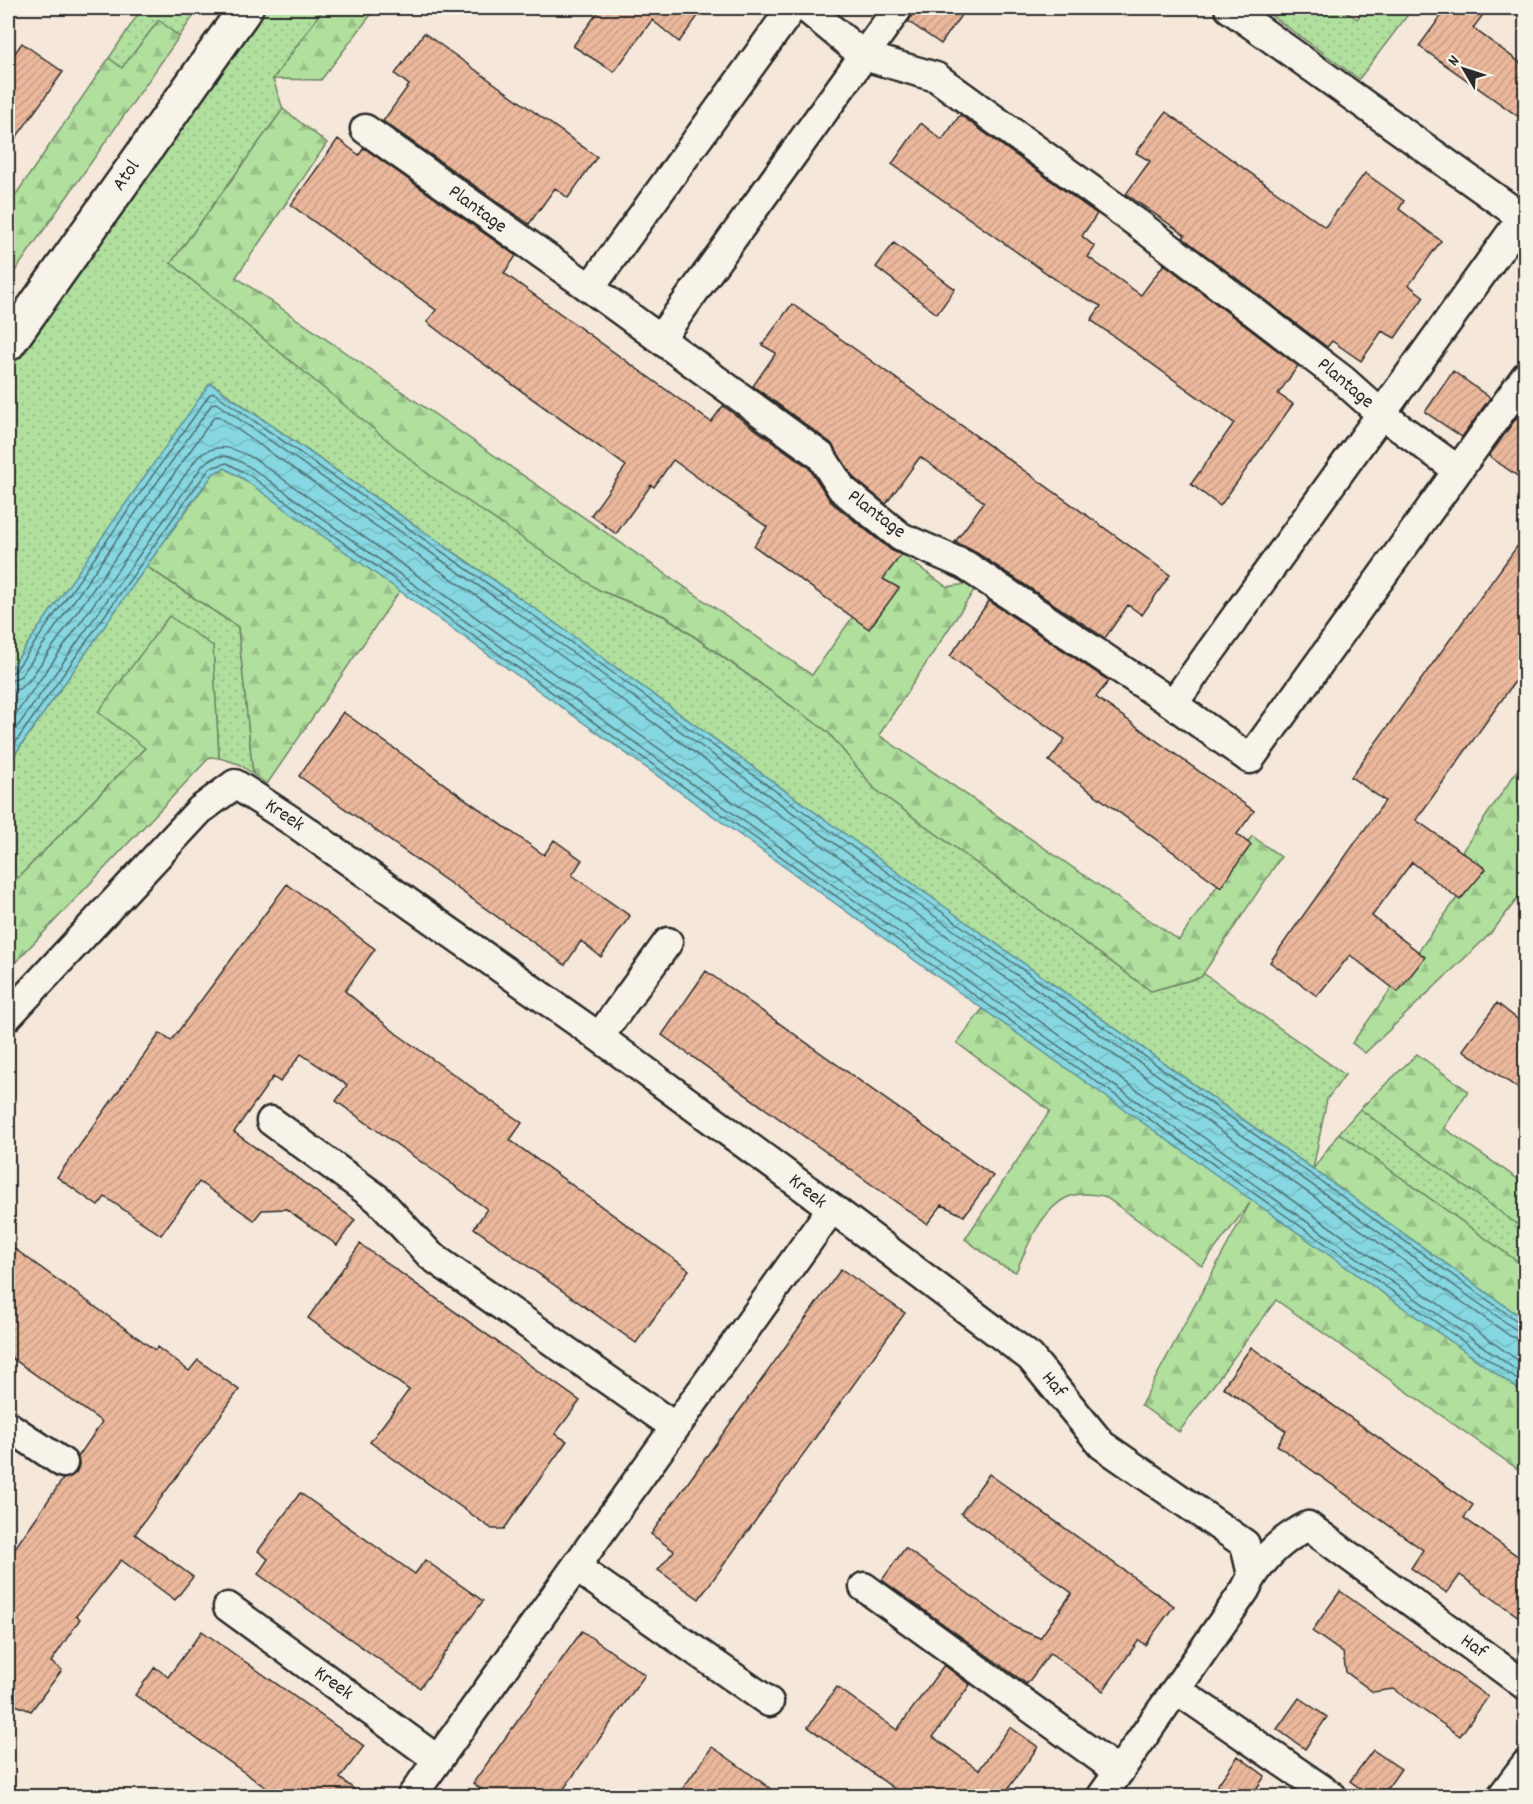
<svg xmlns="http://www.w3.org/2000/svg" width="1533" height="1804" viewBox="0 0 1533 1804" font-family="Dekko,sans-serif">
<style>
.grass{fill:url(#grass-dots);stroke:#6e8564;stroke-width:1.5}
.forest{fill:url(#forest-firs);stroke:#6e8564;stroke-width:1.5}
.water{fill:url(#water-waves);stroke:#629298;stroke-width:1.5}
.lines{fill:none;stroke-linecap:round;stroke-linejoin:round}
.shore{stroke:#4f7074;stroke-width:1.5}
.building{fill:url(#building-hatch);stroke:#2b2b2b;stroke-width:1.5}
.street-casing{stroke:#2b2b2b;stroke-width:33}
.secondary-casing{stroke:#2b2b2b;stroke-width:38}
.street{stroke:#f7f3e8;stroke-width:28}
.secondary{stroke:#f7f3e8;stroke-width:33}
.labels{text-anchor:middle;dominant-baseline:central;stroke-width:4.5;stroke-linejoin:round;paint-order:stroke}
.street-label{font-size:20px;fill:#2b2b2b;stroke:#f7f3e8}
</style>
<defs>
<pattern id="grass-dots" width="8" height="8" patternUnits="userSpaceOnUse" patternTransform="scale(1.5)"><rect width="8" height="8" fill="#b0df9e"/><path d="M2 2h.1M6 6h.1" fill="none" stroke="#98c088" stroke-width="1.8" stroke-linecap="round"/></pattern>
<pattern id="forest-firs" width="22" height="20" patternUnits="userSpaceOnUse" patternTransform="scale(1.5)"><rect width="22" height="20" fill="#b0df9e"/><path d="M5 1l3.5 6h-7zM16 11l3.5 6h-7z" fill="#98c088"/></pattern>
<pattern id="water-waves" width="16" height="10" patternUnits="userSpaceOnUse" patternTransform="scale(1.5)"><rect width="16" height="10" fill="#86d7e1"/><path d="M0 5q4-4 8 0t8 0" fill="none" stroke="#74b9c1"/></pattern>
<pattern id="building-hatch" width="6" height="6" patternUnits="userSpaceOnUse" patternTransform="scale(1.5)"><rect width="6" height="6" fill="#ebb89c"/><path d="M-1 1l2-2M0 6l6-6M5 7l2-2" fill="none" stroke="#ca9e87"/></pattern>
</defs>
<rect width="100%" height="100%" fill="#f5e7d9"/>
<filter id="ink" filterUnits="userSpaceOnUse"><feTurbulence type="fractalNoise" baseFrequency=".0167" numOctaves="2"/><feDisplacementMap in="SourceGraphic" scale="12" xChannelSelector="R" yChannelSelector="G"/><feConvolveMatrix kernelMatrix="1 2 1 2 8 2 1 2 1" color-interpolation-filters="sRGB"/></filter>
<g filter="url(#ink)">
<path class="grass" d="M 142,8 L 199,8 L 179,37 L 158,21 L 122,69 L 109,58 Z
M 263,8 L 324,8 L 273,79 L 283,109 L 171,263 L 599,590 L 666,617 L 828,732 L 875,789 L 1151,991 L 1201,977 L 1203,973 L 1345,1075 L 1327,1099 L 1313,1169 L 967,923 L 544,615 L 211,383 L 8,672 L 8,369 Z
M 1261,8 L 1341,8 L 1357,19 L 1365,8 L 1413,8 L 1359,79 Z
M 146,566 L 238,627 L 253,774 L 239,764 L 219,758 L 213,647 L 145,748 L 8,888 L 8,764 Z
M 1360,1109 L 1525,1230 L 1525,1267 L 1339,1133 Z"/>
<path class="forest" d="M 324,8 L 376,8 L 321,80 L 273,79 Z
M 159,20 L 179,37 L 8,281 L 8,206 L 109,58 L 122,68 Z
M 283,109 L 327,143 L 236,277 L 812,675 L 898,552 L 947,587 L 972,583 L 977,586 L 879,735 L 1179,940 L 1252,836 L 1281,857 L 1201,977 L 1151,991 L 875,789 L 828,732 L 667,617 L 599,590 L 432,477 L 171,263 Z
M 225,468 L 245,480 L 401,589 L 267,784 L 253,774 L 238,627 L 146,566 L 214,473 Z
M 169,616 L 213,646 L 219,758 L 210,757 L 8,970 L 8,888 L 145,748 L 98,712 Z
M 1525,759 L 1525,889 L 1491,933 L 1365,1053 L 1352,1043 L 1478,869 L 1461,853 Z
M 983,1008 L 1525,1394 L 1525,1474 L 1276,1300 L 1179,1432 L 1141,1405 L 1250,1203 L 1202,1266 L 1104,1196 C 1091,1194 1078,1192 1066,1198 C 1041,1211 1026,1248 1016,1272 L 1000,1265 L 965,1239 L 1050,1111 L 957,1043 Z
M 1417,1054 L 1468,1091 L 1444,1128 L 1525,1184 L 1525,1230 L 1360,1109 Z
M 1339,1133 L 1525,1267 L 1525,1320 L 1313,1169 Z"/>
<path class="water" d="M 210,383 L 544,615 L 967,923 L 1525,1320 L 1525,1394 L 949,985 L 245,480 L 225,468 L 214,473 L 191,503 L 8,764 L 8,672 Z"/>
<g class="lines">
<path class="shore" d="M 8,674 L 15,671 L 210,394 L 214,393 L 540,620 L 964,928 L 1520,1323 L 1526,1324
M 8,682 L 21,676 L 212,404 L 216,403 L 536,626 L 959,934 L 1515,1329 L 1526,1332
M 8,691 L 19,689 L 28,682 L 214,417 L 218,416 L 531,634 L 954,941 L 1510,1336 L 1526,1341
M 8,725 L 197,458 C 218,439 237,449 258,461 L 962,966 L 1526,1366
M 8,740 L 203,465 C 220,448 236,459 253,469 L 957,974 L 1526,1377
M 8,753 L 186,500 L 210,468 L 227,463 L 249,475 L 953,980 L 1526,1386"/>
</g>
<path class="building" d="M 601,8 L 704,8 L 679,42 L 652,20 L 614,72 L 573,46 Z
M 914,8 L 966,8 L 941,44 L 909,22 Z
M 1447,8 L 1488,8 L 1473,28 L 1526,67 L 1526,122 L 1419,46 Z
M 424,33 L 597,157 L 568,198 L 555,188 L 529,224 L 383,121 L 409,85 L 395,74 Z
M 22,43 L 63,72 L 8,149 L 8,63 Z
M 1166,112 L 1325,227 L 1365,173 L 1404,201 L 1399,209 L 1441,241 L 1409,285 L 1424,297 L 1395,338 L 1382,331 L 1361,361 L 1332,341 L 1327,347 L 1183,238 L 1185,235 L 1126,194 L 1150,161 L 1136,153 Z
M 960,115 L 1097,214 L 1082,236 L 1095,247 L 1088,257 L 1141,295 L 1164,264 L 1298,366 L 1278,394 L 1293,404 L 1220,506 L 1191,484 L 1234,423 L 1091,320 L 1101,306 L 1072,291 L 892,164 L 921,123 L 942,140 Z
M 338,139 L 359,155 L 364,148 L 516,256 L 504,273 L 711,422 L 723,406 L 809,468 L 831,502 L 891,550 L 901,555 L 883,579 L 899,588 L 869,629 L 754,546 L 767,527 L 673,460 L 654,487 L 651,485 L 616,534 L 591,515 L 626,466 L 445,336 L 427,322 L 436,310 L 291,205 Z
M 894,243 L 955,289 L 937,314 L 876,267 Z
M 792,304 L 1170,575 L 1142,615 L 1128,605 L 1105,638 L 974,551 L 955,542 L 984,502 L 920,457 L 886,504 L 854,478 L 831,443 L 753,386 L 776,353 L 762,345 Z
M 1453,371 L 1490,398 L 1462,437 L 1425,412 Z
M 1517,417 L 1526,423 L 1526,482 L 1489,456 Z
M 1526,534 L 1526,666 L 1416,820 L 1486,869 L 1460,900 L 1412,862 L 1372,916 L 1425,957 L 1398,992 L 1350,955 L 1317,996 L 1270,962 L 1385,801 L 1351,777 Z
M 989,601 L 1109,681 L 1096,697 L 1254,811 L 1237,834 L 1251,845 L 1221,887 L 1049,761 L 1065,739 L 950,656 Z
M 343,712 L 544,855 L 554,840 L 582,860 L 572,875 L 630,916 L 601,957 L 581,941 L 565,965 L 299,776 Z
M 287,884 L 375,949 L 345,991 L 397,1034 L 522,1123 L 510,1140 L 689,1270 L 636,1343 L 474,1228 L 487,1209 L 336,1101 L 347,1085 L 301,1054 L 280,1082 L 273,1077 L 234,1132 L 355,1220 L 337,1245 L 286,1209 L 262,1210 L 254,1220 L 199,1182 L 161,1235 L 105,1197 L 98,1206 L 57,1177 L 160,1033 L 171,1041 Z
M 706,971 L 993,1176 L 964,1216 L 942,1205 L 927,1224 L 662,1035 Z
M 1497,1003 L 1526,1026 L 1526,1094 L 1463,1050 Z
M 8,1244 L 155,1350 L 157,1347 L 189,1371 L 198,1360 L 239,1390 L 135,1534 L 193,1577 L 175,1600 L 121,1560 L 76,1616 L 80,1619 L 51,1662 L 62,1670 L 31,1711 L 8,1702 L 8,1558 L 63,1479 L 76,1473 L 79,1465 L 78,1457 L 102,1422 L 8,1355 Z
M 360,1244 L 580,1401 L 555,1434 L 567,1441 L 504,1529 L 492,1529 L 370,1442 L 409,1390 L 308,1318 Z
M 841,1269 L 905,1313 L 699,1599 L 658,1570 L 674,1551 L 651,1534 Z
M 1251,1347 L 1473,1505 L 1464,1518 L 1526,1562 L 1526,1622 L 1460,1575 L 1447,1593 L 1411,1568 L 1423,1550 L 1277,1445 L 1286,1431 L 1223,1387 Z
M 989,1474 L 1174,1606 L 1145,1645 L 1139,1640 L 1103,1691 L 1050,1653 L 1027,1684 L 882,1580 L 905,1548 L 1016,1628 L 1040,1638 L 1072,1593 L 961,1513 Z
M 300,1493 L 415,1574 L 425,1560 L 483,1601 L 420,1688 L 258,1574 L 268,1559 L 258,1551 Z
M 1340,1591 L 1488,1697 L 1460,1736 L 1393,1689 L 1373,1692 L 1346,1672 L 1343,1653 L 1312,1631 Z
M 202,1631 L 364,1746 L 340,1778 L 364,1797 L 279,1797 L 135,1695 L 155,1667 L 168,1677 Z
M 582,1631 L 645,1675 L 558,1797 L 492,1797 L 473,1783 Z
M 944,1665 L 970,1685 L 933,1737 L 979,1770 L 1010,1727 L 1038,1747 L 1007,1790 L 1016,1797 L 906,1797 L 808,1727 L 837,1687 L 897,1730 Z
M 1299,1698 L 1327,1717 L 1305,1749 L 1277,1729 Z
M 712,1747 L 724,1755 L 782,1797 L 677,1797 Z
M 1373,1750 L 1401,1769 L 1381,1797 L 1372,1797 L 1350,1781 Z
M 1238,1756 L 1265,1776 L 1251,1797 L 1209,1797 Z"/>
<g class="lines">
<defs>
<path id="street" d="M 792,8 L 590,288 L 660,339 L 898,8
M 806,8 L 864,56 L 936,77 L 1137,223 L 1343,380 L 1381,414 L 1458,470
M 1229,8 L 1526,220
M 365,129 L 590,288
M 1522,218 L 1173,704 L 1250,759 L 1526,376
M 660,339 L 821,456 L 842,489 L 901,537 L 965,565 L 1173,704
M 8,1016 L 200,810 L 235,784 L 295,823 L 599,1037 L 832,1208 L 412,1796
M 599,1037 L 668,942
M 271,1121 L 378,1199 L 431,1256 L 675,1427
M 832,1208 L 1030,1357 L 1102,1445 L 1245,1544 L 1252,1575
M 8,1426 L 63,1463
M 577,1568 L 769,1702
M 864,1587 L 1119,1772
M 228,1607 L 438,1760
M 1177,1690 L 1332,1796
M 1102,1796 L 1245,1590 C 1259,1561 1280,1540 1308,1526 L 1526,1686
M 1502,1796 L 1526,1764"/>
<path id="secondary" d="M 8,344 L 246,8"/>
</defs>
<use href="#street" class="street-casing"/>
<use href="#secondary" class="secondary-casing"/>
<use href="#street" class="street"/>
<use href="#secondary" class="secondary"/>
</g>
</g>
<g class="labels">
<g class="street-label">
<text transform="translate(127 176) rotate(-55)">Atol</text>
<text transform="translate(477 210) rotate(36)">Plantage</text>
<text transform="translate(1345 384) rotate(40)">Plantage</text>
<text transform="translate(876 515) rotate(37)">Plantage</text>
<text transform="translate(284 816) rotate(34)">Kreek</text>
<text transform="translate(807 1192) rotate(39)">Kreek</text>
<text transform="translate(1053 1385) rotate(51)">Haf</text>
<text transform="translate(1473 1647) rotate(36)">Haf</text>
<text transform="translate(333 1684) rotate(36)">Kreek</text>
</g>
</g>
<rect width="1533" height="1804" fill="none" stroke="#f7f3e8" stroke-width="30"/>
<rect x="15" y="15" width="1503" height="1774" fill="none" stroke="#2b2b2b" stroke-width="2" filter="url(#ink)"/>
<g transform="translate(1464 69) rotate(309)" stroke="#f7f3e8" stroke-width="4.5" paint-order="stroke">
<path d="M0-4.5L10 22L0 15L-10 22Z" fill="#2b2b2b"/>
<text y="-9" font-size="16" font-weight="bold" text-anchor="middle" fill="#2b2b2b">N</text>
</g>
</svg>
